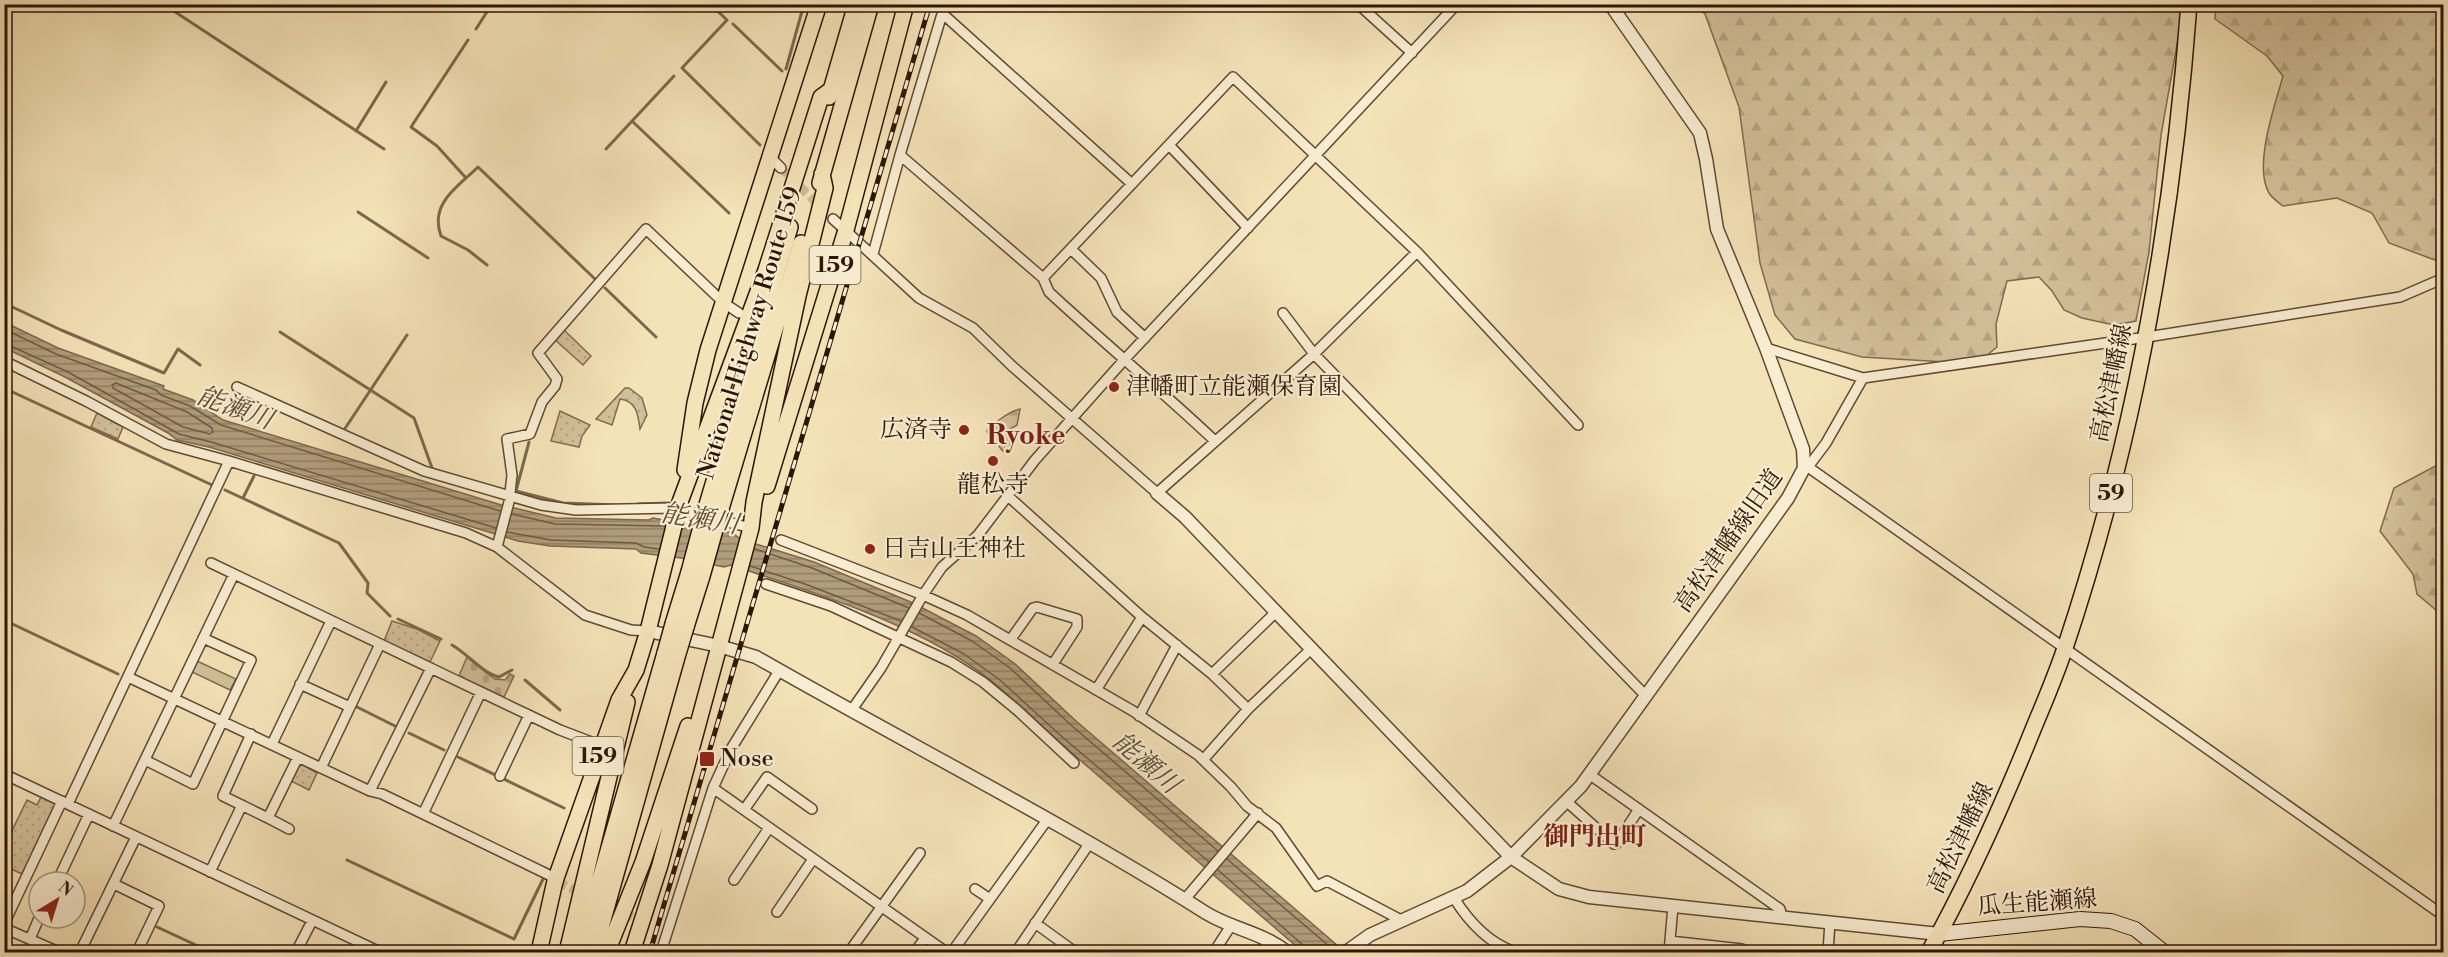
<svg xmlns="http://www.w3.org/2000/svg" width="2448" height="957" viewBox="0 0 2448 957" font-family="'Libre Bodoni','Noto Serif JP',serif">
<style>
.grass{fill:url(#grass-dots);stroke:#806b50;stroke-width:1.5}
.forest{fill:url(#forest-firs);stroke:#806b50;stroke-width:1.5}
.cemetery{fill:url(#cemetery-stones);stroke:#806b50;stroke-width:1.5}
.park{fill:#d3c09a;stroke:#806b50;stroke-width:1.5}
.water{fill:url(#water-rules);stroke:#7d674c;stroke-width:1.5}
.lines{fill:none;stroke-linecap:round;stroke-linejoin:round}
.shore{stroke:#705a40;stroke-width:1.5}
.stream{stroke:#7d674c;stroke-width:3}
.minor-tunnel{stroke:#cdba94;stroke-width:9;stroke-dasharray:9 4.5;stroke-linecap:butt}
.minor-casing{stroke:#604932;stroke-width:12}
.tertiary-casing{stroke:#604932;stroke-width:15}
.secondary-casing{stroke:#2e1606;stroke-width:16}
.primary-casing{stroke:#2e1606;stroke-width:18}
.trunk-casing{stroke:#2e1606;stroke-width:18}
.minor{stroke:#f8edd1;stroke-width:9}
.tertiary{stroke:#f8edd1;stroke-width:12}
.secondary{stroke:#f8edd1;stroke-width:14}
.primary{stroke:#f5e3b8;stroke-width:15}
.trunk{stroke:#f5e3b8;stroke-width:15}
.rail-casing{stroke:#2e1606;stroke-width:5}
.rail{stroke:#f8edd1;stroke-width:3;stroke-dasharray:9;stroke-linecap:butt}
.trunk-bridge-casing{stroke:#2e1606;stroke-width:18;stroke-linecap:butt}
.trunk-bridge{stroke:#f5e3b8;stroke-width:15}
.poi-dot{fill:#8f2418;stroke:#f8edd1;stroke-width:2}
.labels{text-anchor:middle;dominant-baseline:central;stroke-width:4.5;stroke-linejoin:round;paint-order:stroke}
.shield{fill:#f8edd1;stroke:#6b5643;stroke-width:1.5}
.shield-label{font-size:22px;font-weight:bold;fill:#2e1606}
.street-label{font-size:24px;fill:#2e1606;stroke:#f8edd1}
.poi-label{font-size:24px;fill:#2e1606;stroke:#f8edd1;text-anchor:start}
.water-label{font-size:26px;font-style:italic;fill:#624c35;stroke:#f8edd1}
.neighbourhood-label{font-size:26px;font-weight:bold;fill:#7a1f14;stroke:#f8edd1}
.quarter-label{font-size:27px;font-weight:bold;fill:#7a1f14;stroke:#f8edd1}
</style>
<defs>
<pattern id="grass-dots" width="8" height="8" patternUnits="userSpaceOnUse" patternTransform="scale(1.5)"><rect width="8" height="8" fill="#d3c09a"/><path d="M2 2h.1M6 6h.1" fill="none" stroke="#b5a483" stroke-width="1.8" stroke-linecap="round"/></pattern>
<pattern id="forest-firs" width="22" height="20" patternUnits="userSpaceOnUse" patternTransform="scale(1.5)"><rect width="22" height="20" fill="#d3c09a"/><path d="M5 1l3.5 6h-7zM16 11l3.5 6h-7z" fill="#b5a483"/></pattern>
<pattern id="cemetery-stones" width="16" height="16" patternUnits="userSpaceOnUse" patternTransform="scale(1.5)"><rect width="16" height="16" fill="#d3c09a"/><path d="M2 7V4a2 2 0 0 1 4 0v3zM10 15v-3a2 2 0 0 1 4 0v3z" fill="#b5a483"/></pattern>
<pattern id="water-rules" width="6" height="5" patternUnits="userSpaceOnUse" patternTransform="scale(1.5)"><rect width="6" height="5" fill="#b19d7b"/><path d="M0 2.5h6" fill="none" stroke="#907f63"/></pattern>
</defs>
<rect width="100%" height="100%" fill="#f5e3b8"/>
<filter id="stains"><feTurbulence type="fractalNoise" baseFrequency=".00333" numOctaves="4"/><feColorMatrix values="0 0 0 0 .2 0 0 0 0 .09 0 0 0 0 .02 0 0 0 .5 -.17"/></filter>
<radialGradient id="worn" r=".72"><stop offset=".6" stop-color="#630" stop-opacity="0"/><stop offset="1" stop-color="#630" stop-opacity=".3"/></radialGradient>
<path class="grass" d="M 563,329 L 591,356 L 583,365 L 554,339 Z
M 625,388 L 629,388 L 642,398 L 647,415 L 640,429 C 638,415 637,401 620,399 L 612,425 L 596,419 Z
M 560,411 L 590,425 L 582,436 L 579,447 L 551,441 Z
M 97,413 L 123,427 L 118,439 L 91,427 Z
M 392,621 L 417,629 L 440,641 L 430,662 L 384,641 Z
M 303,765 L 317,773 L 309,790 L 291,781 L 298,766 Z
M 41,797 L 56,804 L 24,875 L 5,866 L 4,847 L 27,800 L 37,805 Z"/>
<path class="forest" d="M 1695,5 L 2184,5 L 2161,135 L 2149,252 L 2136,321 L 2114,325 L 2082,318 L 2064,310 L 2052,291 L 2039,277 L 2007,281 L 1996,324 L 1997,347 L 1986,356 L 1946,362 L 1862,357 L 1795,339 L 1775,315 L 1760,263 L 1739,107 L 1705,14 Z
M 2216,5 L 2443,5 L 2444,248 L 2435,260 L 2389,243 L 2372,213 L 2337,198 L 2283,206 C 2279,203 2272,198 2269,193 C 2253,166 2275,105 2283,76 L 2267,56 L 2215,19 Z
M 1020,409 L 1017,425 L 1010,429 L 1010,453 L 1003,451 L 998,445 L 992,445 L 987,431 L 989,426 C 1000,421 1008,411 1020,409 Z
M 2443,462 L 2443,616 L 2417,594 L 2413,574 L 2380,531 L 2394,488 Z"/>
<path class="cemetery" d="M 467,657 L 489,675 L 495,679 L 505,680 L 510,674 L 514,676 L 504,697 L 459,676 Z"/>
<path class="park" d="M 197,661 L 236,679 L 230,690 L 192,672 Z"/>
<path class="water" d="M 4,322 L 58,348 L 164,386 L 163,389 L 193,400 L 223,420 L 498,504 L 556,518 L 649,520 L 653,518 L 733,533 L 740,539 L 814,562 L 913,603 L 976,636 L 1014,663 L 1076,721 L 1345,952 L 1303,952 C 1227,886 1150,820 1073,754 C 1036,722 1003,686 962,660 C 895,617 806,590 731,565 L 724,567 L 681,558 L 641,553 L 636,549 L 550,546 L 518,541 L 209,447 L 177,440 L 168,433 L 65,377 L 5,348 Z"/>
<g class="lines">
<path class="shore" d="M 4,329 L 56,354 L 156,390 L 161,395 L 190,406 L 221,425 L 500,511
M 4,343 L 68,372 L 179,434 L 211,442 L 496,528
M 116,383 L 187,412 L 212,428 L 213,432 L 210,434 L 183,427 L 113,388 L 112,385 Z
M 512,514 L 555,524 L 665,526
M 507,532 L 551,540 L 636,543 L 644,547 L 659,549
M 755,549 L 812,568 L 909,608
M 750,566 L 805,584 L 901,621
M 919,613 L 972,641 L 1010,668 L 1072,726 L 1218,851
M 912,627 L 964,654 L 1000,680 L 1060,735 L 1209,862
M 1227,859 L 1336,952
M 1218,870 L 1304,946 L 1307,952"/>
<path class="stream" d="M 163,4 L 384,149
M 733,24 L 782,71
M 476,29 L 492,4
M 682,68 L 760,145
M 682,68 L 727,20 L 710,4
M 786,69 L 804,4
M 632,121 L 729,213
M 356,131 L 386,82
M 606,149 L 674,76
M 466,178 L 437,146 L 411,127 L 468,40
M 358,212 L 428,258
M 487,265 L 468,250 L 441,236 C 429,203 458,187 478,167 L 595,279
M 605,288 L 656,337
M 4,303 L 61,330 L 164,373 L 178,349 L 200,365
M 280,332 L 414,418 L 432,468
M 4,388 L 212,485
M 344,430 L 407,335
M 529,442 L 516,491 L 563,503 L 616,505
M 225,490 L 339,543 L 368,583 L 367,593 L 390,616
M 243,498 L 254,476
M 638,504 L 669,503
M 398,619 L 441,639
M 4,620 L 118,674
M 452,645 C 468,654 482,673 499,677 L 512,670
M 525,680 L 560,710
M 357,707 L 395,726
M 409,733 L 444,750
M 458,757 L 564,808
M 347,860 L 514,939 L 543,879
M 157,927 L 211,952
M 22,940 L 47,952"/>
<path class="minor-tunnel" d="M 781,168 L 833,219
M 558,882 L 583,894
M 604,904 L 632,917"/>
<defs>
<path id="minor" d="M 1358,4 L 1412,53
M 943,14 L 1132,184
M 1169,145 L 1248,228
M 771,158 L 781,168
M 833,219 L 919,298 L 973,328 L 1012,366 L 1157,493 L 1314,354 L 1417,252 L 1233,77 L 1043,278 L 900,155 L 945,4
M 1071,249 L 1101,278 L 1117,312 L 1145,338
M 1417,252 L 1578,425
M 873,254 L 900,155
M 1043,278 L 1049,292 C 1104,343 1161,390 1215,441
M 1283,313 L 1314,354 L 1645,695
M 1766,348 L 1863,378 L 2147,337 L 2400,297 L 2444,278
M 4,361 L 86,401 L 166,444 L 229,461 L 466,533 L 497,547 L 585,615 L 631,630 L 648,631
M 237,387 L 424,471 L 541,505 L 576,510 L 673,508 L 751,528
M 1808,467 L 2444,916
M 1804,468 L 1808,467 L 1826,443 L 1863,378
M 1008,496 L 1142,617 L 1212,674 L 1248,709
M 781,540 L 923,595 L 967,615 L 1133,711 L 1198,755 L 1231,787 L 1247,806 L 1276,828 L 1317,886 L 1327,881 L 1403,921
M 497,547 L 509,502 L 512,475 L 507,439 L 530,434 L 542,402 L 555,386 L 557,379 L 538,353 L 646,229 L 724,303 L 739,313
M 211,563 L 560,730 L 602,746
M 766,584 L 831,606 L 951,662 L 983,682 L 1017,710 L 1074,763
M 1011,639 L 1033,608 L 1037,607 L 1077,619 L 1077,627 L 1053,664
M 779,671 L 731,749 L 713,788 L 946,952
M 1212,674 L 1276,612
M 128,677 L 370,791 L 382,794 L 549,875 L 558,882
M 300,684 L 350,707
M 1096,690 L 1142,617
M 851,711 L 881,668 L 923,595 L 942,567 L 978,535 L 1035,460 L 1124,360 L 1457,4
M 1139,716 L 1177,645
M 251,734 L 223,796 L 268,818 L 298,757
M 272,744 L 331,621
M 145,760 L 193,784 L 251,660 L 203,638
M 1203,760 L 1248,709 L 1311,649
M 321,768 L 380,644
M 4,774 L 380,952
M 1589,774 L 1780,909 L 1782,917
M 500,776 L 529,715
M 370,791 L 431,668
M 1566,801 L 1614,844 L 1617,843 L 1639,809
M 68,804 L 229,461
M 744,810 L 767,777 L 812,809
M 423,814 L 481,692
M 268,818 L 289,829
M 113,826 L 234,574
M 210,872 L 242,805
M 734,880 L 769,828
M 57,882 L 89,814
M 114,884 L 159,906 L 137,952
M 975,889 L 990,899
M 1454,898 C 1469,922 1488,943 1515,952
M 1185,899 L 1258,813
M 777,912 L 813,859
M 1035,923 L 1075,952
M 4,924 L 62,801
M 4,928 L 59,952
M 30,939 L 39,918
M 1670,941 L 1742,949
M 80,952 L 136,837
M 296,952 L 312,921
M 661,952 L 713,788
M 849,952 L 920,853
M 915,952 L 925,938
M 952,952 L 1047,820
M 1016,952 L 1089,844
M 1214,952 L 1232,924
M 1261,952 L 1271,940
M 1669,952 L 1673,906
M 1828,952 L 1830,922"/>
<path id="tertiary" d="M 1157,493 L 1185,517 L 1511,857 L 1559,889 L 1589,897 L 1939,934
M 648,631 L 719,646 L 756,657 C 906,743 1060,821 1206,913 C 1232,929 1261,932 1287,952
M 1346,952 L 1370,935 L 1467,891 L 1511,857 L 1581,786 L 1788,498 L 1804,468 L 1803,449 L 1766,348 L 1717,229 L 1706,159 L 1700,133 L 1610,4"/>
<path id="secondary" d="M 1939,934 L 2080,919 L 2111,921 L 2135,929 L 2164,952"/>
<path id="primary" d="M 1929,952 C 1969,880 2003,804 2034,727 C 2045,701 2056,675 2065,648 C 2134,441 2173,222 2189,4"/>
<path id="trunk" d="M 829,97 L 856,4
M 820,183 L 871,4
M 685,470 L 695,403 L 708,350 L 819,4
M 767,486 L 846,230 L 906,4
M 706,508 L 790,227
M 720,512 L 801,243
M 673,624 L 689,572
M 686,627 L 702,576
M 539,952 L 555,881 L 619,700 L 636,670 L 648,631 L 680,502 L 766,270 L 821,97 L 832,89
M 567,952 L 627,702
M 579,952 L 665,653
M 594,952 L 677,657
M 607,952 L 643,862 L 688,726
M 632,952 L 660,865 L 751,528 L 754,502 L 798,296 L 825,188 L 822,174"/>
</defs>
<use href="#minor" class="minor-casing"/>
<use href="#tertiary" class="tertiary-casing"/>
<use href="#secondary" class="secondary-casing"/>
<use href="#primary" class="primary-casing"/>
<use href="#trunk" class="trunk-casing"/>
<use href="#minor" class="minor"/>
<use href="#tertiary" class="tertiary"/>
<use href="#secondary" class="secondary"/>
<use href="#primary" class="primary"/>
<use href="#trunk" class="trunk"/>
<defs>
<path id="rail" d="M 650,952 L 930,4"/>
</defs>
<use href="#rail" class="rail-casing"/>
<use href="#rail" class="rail"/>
<defs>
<path id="trunk-bridge" d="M 689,572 L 706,508
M 702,576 L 720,512
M 665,653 L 673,624
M 677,657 L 686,627"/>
</defs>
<use href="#trunk-bridge" class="trunk-bridge-casing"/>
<use href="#trunk-bridge" class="trunk-bridge"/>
</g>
<g class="poi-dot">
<circle cx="1114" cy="387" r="6"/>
<circle cx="964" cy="430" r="6"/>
<circle cx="993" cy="461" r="6"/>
<circle cx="870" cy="549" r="6"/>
<rect x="699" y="751" width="16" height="16" rx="3"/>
</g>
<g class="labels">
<g class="shield">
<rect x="809.5" y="246" width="51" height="38" rx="4.5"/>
<rect x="2090" y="474" width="42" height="38" rx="4.5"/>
<rect x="572.5" y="737" width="51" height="38" rx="4.5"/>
</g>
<g class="shield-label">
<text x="835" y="265">159</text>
<text x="2111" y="493">59</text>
<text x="598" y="756">159</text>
</g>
<g class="street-label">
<text transform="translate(750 333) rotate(-73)">National Highway Route 159</text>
<text transform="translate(2112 383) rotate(-78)">高松津幡線</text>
<text transform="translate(1729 541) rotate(-55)">高松津幡線旧道</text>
<text transform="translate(1961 838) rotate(-64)">高松津幡線</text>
<text transform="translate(2037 903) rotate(-4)">瓜生能瀬線</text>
</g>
<g class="poi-label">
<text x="1126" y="387">津幡町立能瀬保育園</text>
<text x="952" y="430" text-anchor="end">広済寺</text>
<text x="993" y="485" text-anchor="middle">龍松寺</text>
<text x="882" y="549">日吉山王神社</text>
<text x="720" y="759">Nose</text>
</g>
<g class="water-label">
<text transform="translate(235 408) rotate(20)">能瀬川</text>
<text transform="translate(700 519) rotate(9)">能瀬川</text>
<text transform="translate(1146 763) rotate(41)">能瀬川</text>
</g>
<g class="neighbourhood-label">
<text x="1595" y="837">御門出町</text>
</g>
<g class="quarter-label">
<text x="1026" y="436">Ryoke</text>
</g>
</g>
<rect width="2448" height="957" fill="none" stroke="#f5e3b8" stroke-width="24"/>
<rect x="6" y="6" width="2436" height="945" fill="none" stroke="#2e1606" stroke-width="3"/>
<rect x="12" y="12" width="2424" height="933" fill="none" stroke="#2e1606" stroke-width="1.5"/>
<g transform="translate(57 900) rotate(38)"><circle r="28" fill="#f8edd1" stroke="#a79780" stroke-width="1.5"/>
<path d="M0-4.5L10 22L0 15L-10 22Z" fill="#8f2418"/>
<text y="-9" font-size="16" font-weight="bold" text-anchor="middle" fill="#2e1606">N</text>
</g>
<rect width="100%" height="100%" filter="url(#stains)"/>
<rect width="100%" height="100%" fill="url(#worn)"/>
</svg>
